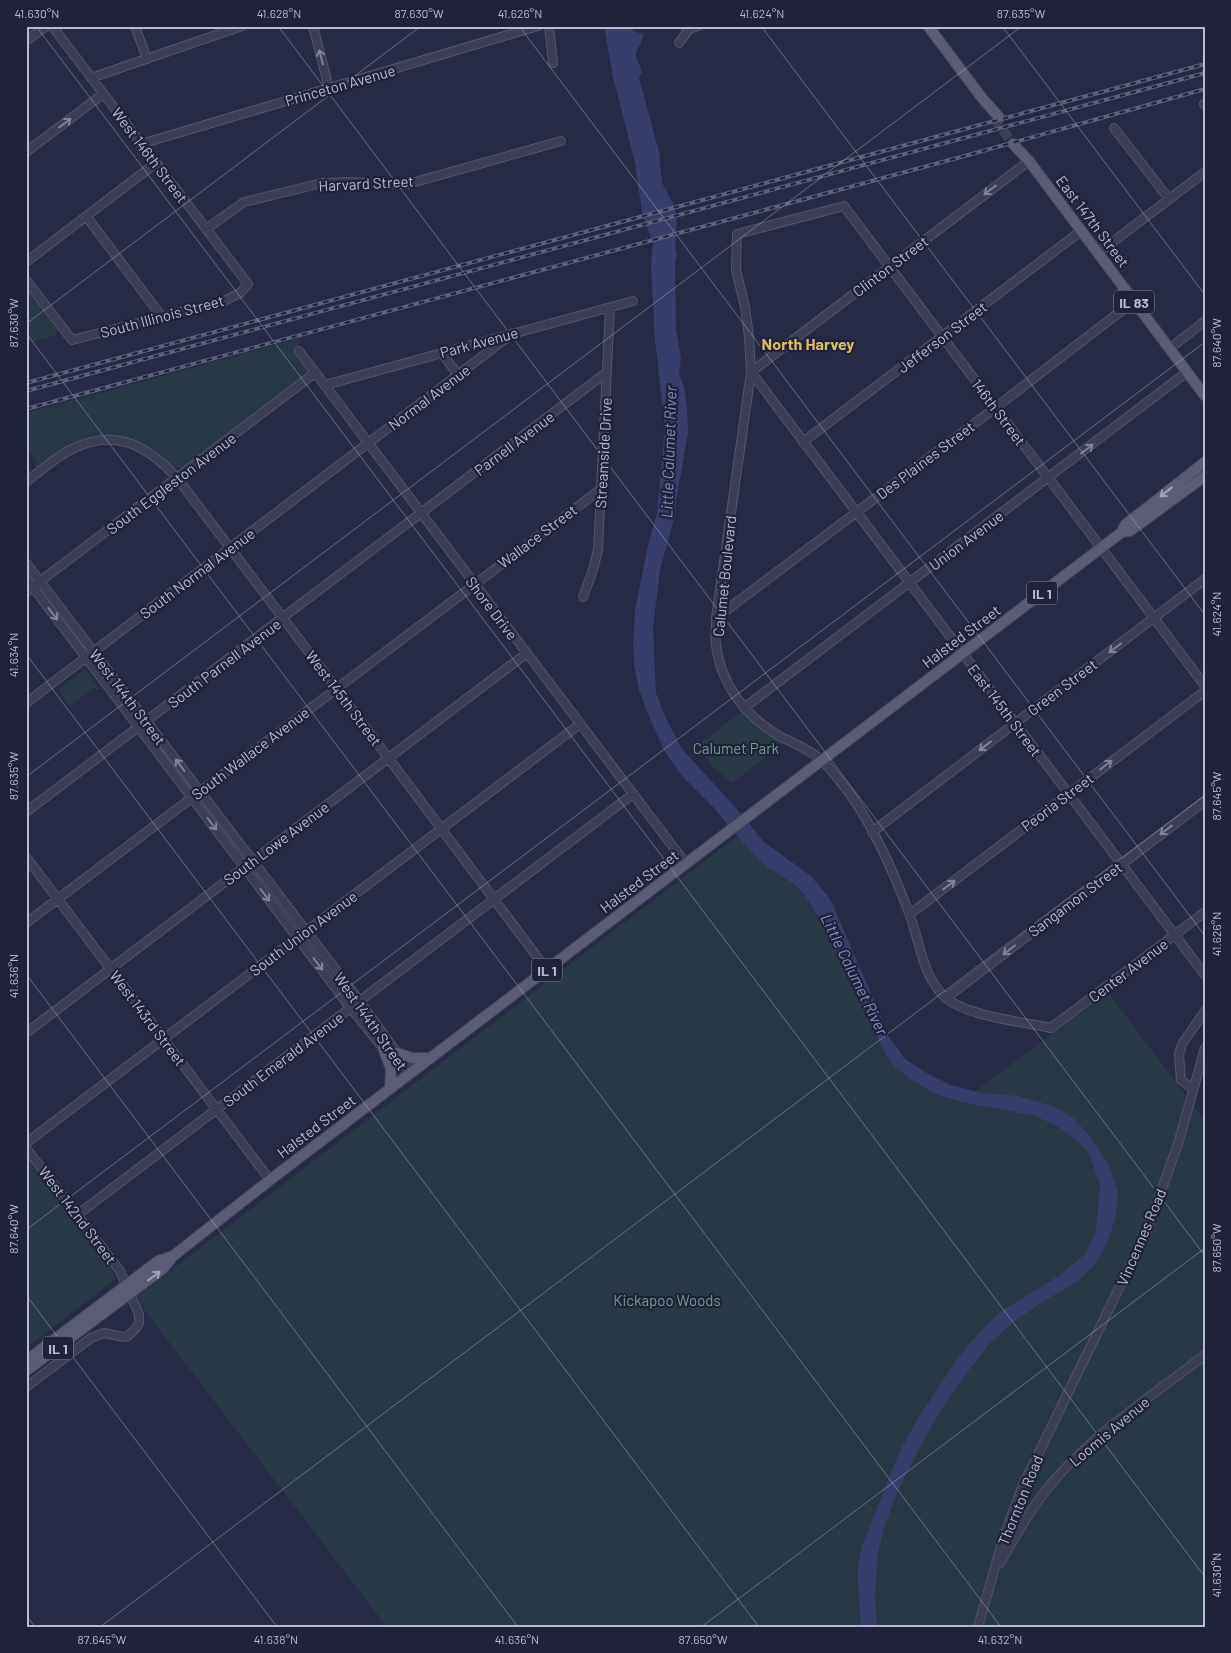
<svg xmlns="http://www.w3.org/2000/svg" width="1231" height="1653" viewBox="0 0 1231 1653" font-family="Barlow,sans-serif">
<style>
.green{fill:#283945}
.water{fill:#383e6a}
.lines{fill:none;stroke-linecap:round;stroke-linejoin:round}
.major-tunnel{stroke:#3c4059;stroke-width:10;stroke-dasharray:10 5;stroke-linecap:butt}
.minor-casing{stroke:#53556b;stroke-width:10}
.major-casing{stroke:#42445a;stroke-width:12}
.minor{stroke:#3b3e54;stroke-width:8}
.major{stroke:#595c74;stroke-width:10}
.rail-casing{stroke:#5d607b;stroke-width:4}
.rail{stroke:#1f2239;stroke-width:2;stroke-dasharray:5.5;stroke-linecap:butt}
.oneway{stroke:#808297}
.oneway2{stroke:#a0a2b7}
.ticks{fill:none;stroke:#b8bacd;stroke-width:1;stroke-opacity:0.45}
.labels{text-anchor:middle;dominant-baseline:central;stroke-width:4.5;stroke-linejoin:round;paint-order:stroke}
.shield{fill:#1f2239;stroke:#8a8ca1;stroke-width:1}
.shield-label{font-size:14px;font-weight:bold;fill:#b8bacd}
.street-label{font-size:15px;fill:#b8bacd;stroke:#1f2239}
.park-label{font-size:15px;fill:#6f9f88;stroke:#1f2239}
.neighbourhood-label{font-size:16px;font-weight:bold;fill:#dabc66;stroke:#1f2239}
.water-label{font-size:16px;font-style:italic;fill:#868cb9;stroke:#1f2239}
.neatline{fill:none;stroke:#b8bacd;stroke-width:2}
.ticks-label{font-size:12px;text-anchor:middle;fill:#b8bacd}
</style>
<rect width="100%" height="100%" fill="#262a44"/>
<path class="green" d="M 26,288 L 59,330 L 54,336 L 26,343 Z
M 297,339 L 301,342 L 295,348 L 311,371 L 184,468 C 168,469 167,459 155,451 C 126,432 89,433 60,451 C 52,456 45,463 38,468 L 34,466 L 37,462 L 26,448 L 26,413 Z
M 85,669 L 100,689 L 98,690 L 94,688 L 70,706 L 58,690 Z
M 742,711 L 759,727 L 783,744 L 732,783 L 711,765 L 698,745 Z
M 737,836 L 767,867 L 794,884 L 806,897 L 829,936 L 886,1055 C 907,1081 930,1092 961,1102 L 1108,992 L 1205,1121 L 1205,1349 L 1109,1422 L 1115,1429 L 1205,1361 L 1205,1627 L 387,1627 L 140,1304 L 139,1295 Z
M 26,1158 L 117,1278 L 26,1348 Z"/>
<path class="water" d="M 604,26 L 630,26 L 633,31 L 643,34 L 641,43 L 636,52 L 636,56 L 642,72 L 639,78 L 659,152 L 662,183 L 674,205 L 677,221 L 675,249 L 677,255 L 675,261 L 676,329 L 681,358 L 679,374 L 684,386 L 687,406 L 688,433 L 676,501 L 675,515 L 660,570 L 653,627 L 656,693 L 666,718 L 682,749 L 736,808 L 764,842 L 811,876 L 830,899 L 877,1007 L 887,1034 L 904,1058 L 923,1071 L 951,1085 L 981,1093 L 1018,1096 L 1055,1107 L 1073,1118 L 1091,1137 L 1109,1166 L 1118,1192 L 1116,1216 L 1108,1241 L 1095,1264 L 1078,1281 L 1039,1304 L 1012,1323 L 990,1343 L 968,1371 L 943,1407 L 922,1443 L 898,1491 L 885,1524 L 878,1552 L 875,1596 L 877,1627 L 861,1627 L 858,1580 L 858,1566 L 862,1546 L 899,1453 L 917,1420 L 944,1379 L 958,1358 L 977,1335 L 1000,1312 L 1059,1276 L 1084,1255 L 1096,1231 L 1100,1184 L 1089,1154 L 1082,1145 L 1056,1125 L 1032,1115 L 961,1102 L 936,1094 L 913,1081 L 895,1067 L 886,1055 L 830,936 L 806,897 L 794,884 L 767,867 L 737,836 L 716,810 L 681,775 L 664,750 L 651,721 L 639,690 L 634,665 L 633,647 L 635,610 L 648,545 L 657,513 L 665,428 L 655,340 L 651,266 L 653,242 L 643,218 L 635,163 L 613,77 Z"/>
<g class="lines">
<path class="major-tunnel" d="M 994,118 L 1013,144"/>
<defs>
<path id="minor" d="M 135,26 L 147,59
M 313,26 L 329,88
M 549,26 L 553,63
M 26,41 L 46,26
M 679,43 L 689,29 L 698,26
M 91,78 L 242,26
M 1204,104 L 1205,105
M 1114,128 L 1169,199
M 141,144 L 538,26
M 26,152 L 103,94
M 1029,161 L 751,372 L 1205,975
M 86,216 L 162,317
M 206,229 L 244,202 L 322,183 L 347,182 L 408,184 L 561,141
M 1098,253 L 1205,172
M 26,262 L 156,163
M 26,280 L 72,340 L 224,301 L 240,293 L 248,284 L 52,26
M 1169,349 L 1205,321
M 299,351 L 686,864
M 441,352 L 458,375
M 325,385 L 633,301
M 803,442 L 1081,231
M 26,482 C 40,471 55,458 70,450 C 114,427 147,445 177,478 L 336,688 L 547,970
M 26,563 L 355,995 L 405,1064 L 409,1075
M 26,578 L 346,1002 L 383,1048 L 407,1074
M 26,592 L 315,373
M 583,597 L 594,567 L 598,549 L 610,308
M 716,618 L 995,408 L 1134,301
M 1205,686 L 844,206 L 737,234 L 736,270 L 745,307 L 749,337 L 751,372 L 716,618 C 716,627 715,636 716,645 C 721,685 746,717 781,737 C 795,744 808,749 820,759 C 831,768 841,783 850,794 C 874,828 894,873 909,913 C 920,941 922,977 946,998 C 967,1016 1023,1022 1051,1028 L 1205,912
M 26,703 L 513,333
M 744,708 L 1187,372
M 26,812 L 607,372
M 872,832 L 1205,579
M 26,857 L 270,1180
M 910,914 L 1205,691
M 26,923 L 601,489
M 946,998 L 1205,801
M 26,1033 L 527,653
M 1193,1089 L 1181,1080 L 1179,1055 L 1182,1044 L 1205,1011
M 26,1143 L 580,724
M 26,1148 L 120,1271 L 139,1314 L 139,1323 L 136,1328 L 128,1336 L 124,1337 L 104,1333 L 91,1338 L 26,1387
M 77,1215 L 633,794
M 1000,1563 C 1013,1541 1025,1518 1040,1498 C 1082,1441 1149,1398 1205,1355
M 978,1627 L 1003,1539 L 1023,1485 L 1146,1233 L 1178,1144 L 1205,1048"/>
<path id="major" d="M 928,26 L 982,98 L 999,117
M 1013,144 L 1029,161 L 1205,396
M 1122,532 L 1130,531 L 1205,476
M 383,1048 L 391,1069 L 390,1089
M 397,1053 L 412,1058 L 431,1058
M 26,1361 L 158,1261 L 173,1256
M 26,1371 L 164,1268 L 173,1256 L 270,1180 L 1122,532 L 1125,525 L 1205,462"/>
</defs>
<use href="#minor" class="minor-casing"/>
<use href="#major" class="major-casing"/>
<use href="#minor" class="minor"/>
<use href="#major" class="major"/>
<defs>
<path id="rail" d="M 26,383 L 1205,64
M 26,391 L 1205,73
M 26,409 L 972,154 L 1205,89"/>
</defs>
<use href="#rail" class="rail-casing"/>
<use href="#rail" class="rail"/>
</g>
<defs><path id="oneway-shaft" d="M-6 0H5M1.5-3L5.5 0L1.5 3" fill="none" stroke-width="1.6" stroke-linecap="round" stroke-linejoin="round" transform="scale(1.25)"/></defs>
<g class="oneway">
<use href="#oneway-shaft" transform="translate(321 57) rotate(-105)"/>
<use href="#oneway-shaft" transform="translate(65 123) rotate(-37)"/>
<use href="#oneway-shaft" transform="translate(990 190) rotate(143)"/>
<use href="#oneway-shaft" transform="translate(1087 449) rotate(-37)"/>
<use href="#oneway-shaft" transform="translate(53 614) rotate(53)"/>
<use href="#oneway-shaft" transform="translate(1115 648) rotate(143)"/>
<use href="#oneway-shaft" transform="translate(985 746) rotate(142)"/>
<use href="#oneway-shaft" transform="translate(180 765) rotate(-127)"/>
<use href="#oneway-shaft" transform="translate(1106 765) rotate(-37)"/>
<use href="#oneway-shaft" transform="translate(212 824) rotate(53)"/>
<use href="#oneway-shaft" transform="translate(1166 830) rotate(143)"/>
<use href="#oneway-shaft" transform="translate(949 885) rotate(-37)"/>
<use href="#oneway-shaft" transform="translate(265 895) rotate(53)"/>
<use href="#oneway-shaft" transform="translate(1009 950) rotate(143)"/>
<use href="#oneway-shaft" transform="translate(318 964) rotate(53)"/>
</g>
<g class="oneway2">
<use href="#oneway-shaft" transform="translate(1166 492) rotate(142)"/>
<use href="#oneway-shaft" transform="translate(154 1276) rotate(-37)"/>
</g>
<path class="ticks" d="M 36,26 L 1205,1577M 278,26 L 1205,1256M 519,26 L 1205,936M 761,26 L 1205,615M 1002,26 L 1205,295M 26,324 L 421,26M 26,333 L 1001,1627M 26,654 L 759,1627M 26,777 L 1022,26M 26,974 L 518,1627M 26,1230 L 1205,342M 26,1295 L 277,1627M 26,1615 L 35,1627M 100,1627 L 1205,795M 701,1627 L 1205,1248"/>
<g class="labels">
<g class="shield">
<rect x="1114" y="290.5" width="40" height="23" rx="4"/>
<rect x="1027" y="581.5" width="30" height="23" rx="4"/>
<rect x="532" y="958.5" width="30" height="23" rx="4"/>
<rect x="43" y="1336.5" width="30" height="23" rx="4"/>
</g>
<g class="shield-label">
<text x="1134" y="302">IL 83</text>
<text x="1042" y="593">IL 1</text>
<text x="547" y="970">IL 1</text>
<text x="58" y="1348">IL 1</text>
</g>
<g class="street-label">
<text transform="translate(340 85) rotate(-16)">Princeton Avenue</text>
<text transform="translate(150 155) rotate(53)">West 146th Street</text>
<text transform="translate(366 183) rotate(-3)">Harvard Street</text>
<text transform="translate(1093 221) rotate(53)">East 147th Street</text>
<text transform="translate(890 266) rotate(-37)">Clinton Street</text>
<text transform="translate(162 316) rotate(-15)">South Illinois Street</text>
<text transform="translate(942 337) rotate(-37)">Jefferson Street</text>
<text transform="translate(479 342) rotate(-15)">Park Avenue</text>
<text transform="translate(429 397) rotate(-37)">Normal Avenue</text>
<text transform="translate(999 412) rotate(53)">146th Street</text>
<text transform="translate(514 443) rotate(-37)">Parnell Avenue</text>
<text transform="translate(603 453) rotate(-87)">Streamside Drive</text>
<text transform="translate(925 460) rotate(-37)">Des Plaines Street</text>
<text transform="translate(171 483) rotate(-37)">South Eggleston Avenue</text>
<text transform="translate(537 536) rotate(-37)">Wallace Street</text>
<text transform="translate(966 540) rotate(-37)">Union Avenue</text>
<text transform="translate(197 573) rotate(-37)">South Normal Avenue</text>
<text transform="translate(724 576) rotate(-84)">Calumet Boulevard</text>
<text transform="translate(492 608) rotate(53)">Shore Drive</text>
<text transform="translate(961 636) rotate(-37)">Halsted Street</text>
<text transform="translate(224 663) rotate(-37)">South Parnell Avenue</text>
<text transform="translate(1062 687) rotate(-37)">Green Street</text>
<text transform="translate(128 697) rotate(53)">West 144th Street</text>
<text transform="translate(344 698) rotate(53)">West 145th Street</text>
<text transform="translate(1005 710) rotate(53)">East 145th Street</text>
<text transform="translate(250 753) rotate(-37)">South Wallace Avenue</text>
<text transform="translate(1057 802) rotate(-37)">Peoria Street</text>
<text transform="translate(276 843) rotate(-37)">South Lowe Avenue</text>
<text transform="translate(639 881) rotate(-37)">Halsted Street</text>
<text transform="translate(1075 899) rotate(-37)">Sangamon Street</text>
<text transform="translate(303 933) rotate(-37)">South Union Avenue</text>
<text transform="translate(1128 970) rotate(-37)">Center Avenue</text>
<text transform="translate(148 1018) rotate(53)">West 143rd Street</text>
<text transform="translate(371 1021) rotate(55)">West 144th Street</text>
<text transform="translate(283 1059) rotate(-37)">South Emerald Avenue</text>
<text transform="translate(316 1126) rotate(-37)">Halsted Street</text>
<text transform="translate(78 1215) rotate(53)">West 142nd Street</text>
<text transform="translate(1141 1237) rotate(-67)">Vincennes Road</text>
<text transform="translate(1109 1431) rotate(-40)">Loomis Avenue</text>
<text transform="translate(1020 1500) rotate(-68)">Thornton Road</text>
</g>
<g class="park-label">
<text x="736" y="748">Calumet Park</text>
<text x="667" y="1300">Kickapoo Woods</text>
</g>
<g class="neighbourhood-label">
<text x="808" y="343">North Harvey</text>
</g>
<g class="water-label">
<text transform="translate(668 452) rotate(-88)">Little Calumet River</text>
<text transform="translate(855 974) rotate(64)">Little Calumet River</text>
</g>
</g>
<rect width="1231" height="1653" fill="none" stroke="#1f2239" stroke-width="55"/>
<rect x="28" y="28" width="1176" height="1598" class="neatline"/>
<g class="ticks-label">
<text x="37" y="18">41.630°N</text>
<text x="279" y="18">41.628°N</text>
<text x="419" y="18">87.630°W</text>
<text x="520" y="18">41.626°N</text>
<text x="762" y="18">41.624°N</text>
<text x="1021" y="18">87.635°W</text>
<text transform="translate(14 323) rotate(-90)" y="4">87.630°W</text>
<text transform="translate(1217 343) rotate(-90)" y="4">87.640°W</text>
<text transform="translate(1217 614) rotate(-90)" y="4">41.624°N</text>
<text transform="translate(14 655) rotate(-90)" y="4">41.634°N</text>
<text transform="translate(14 776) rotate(-90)" y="4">87.635°W</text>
<text transform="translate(1217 796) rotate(-90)" y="4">87.645°W</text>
<text transform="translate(1217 934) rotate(-90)" y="4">41.626°N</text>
<text transform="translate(14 976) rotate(-90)" y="4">41.636°N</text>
<text transform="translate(14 1229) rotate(-90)" y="4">87.640°W</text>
<text transform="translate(1217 1248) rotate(-90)" y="4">87.650°W</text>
<text transform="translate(1217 1575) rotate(-90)" y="4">41.630°N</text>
<text x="102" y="1644">87.645°W</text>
<text x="276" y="1644">41.638°N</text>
<text x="517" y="1644">41.636°N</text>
<text x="703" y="1644">87.650°W</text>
<text x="1000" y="1644">41.632°N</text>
</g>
</svg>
